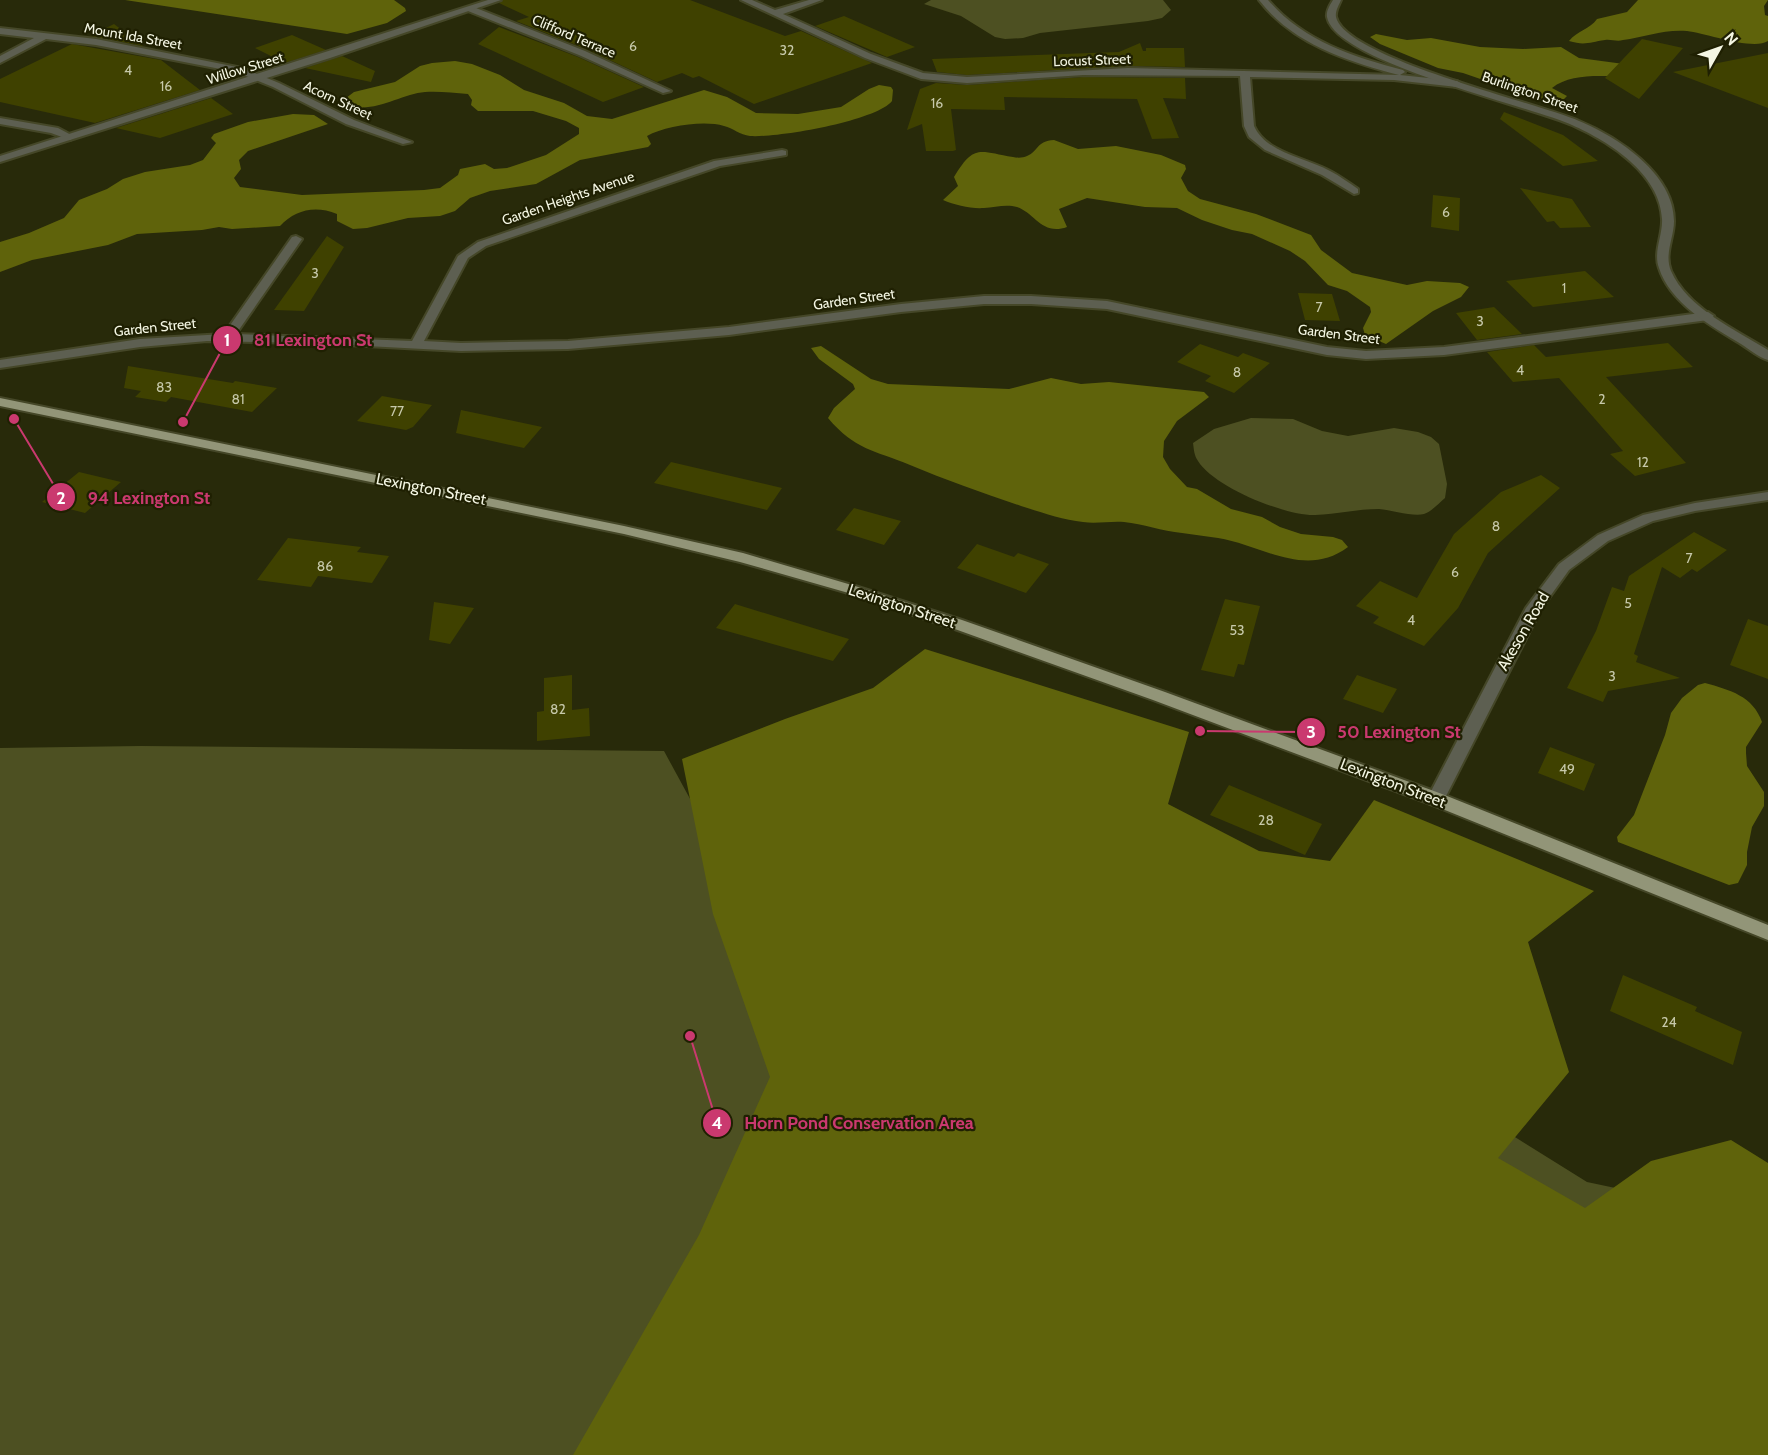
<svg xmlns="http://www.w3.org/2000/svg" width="1768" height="1455" viewBox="0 0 1768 1455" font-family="Cabin,sans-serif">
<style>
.green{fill:#4d5022}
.forest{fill:#5f630b}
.building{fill:#3f4100}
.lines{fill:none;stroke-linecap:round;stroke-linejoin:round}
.minor-casing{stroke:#454728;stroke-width:4}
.tertiary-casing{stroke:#454728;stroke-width:4}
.primary-casing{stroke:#454728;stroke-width:4}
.minor{fill:#5d5f51;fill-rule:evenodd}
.tertiary{fill:#5d5f51;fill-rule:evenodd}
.primary{fill:#929578;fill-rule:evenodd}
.labels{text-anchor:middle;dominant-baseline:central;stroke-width:4.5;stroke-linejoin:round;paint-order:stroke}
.far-street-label{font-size:14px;fill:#f4f6e3;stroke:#1f2002}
.number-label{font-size:14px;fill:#c7c9aa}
.street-label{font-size:16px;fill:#f4f6e3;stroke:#1f2002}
.leader{fill:none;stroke:#ca396f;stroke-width:2}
.callout-dot{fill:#ca396f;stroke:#1f2002;stroke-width:2}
.mark-label{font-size:18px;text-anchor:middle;font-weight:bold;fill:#fff}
.callout-label{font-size:18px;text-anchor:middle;font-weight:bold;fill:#ca396f;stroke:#1f2002;stroke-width:4.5;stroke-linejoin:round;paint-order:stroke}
</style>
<rect width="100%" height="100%" fill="#282a0a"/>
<path class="green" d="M 931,0 L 1163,0 L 1171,10 L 1162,18 L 1148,21 L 1040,33 L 1023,38 L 1005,39 L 995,37 L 961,16 L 924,4 Z
M 1251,418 L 1293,419 L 1322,431 L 1348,436 L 1394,428 L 1418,432 L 1431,437 L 1439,444 L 1447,484 L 1445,498 C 1439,503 1431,512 1424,514 C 1413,517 1392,510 1379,509 C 1357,509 1337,514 1315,515 C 1285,516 1214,487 1198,461 C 1194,455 1194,450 1193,443 L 1214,429 Z
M 141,746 L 664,751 L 732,876 L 1507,1132 L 1587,1182 L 1757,1218 L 1768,1455 L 0,1455 L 0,748 Z"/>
<path class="forest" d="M 125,0 L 394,0 L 405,8 L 406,11 L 387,23 L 347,34 Z
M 1638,0 L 1768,0 L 1764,6 L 1765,15 L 1768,16 L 1768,41 C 1753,51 1706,33 1687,31 C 1665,29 1644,37 1623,40 C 1617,42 1611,39 1605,40 C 1590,42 1585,46 1569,41 C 1577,31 1590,29 1597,19 L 1627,12 Z
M 1376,34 L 1407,40 L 1431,38 L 1480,47 L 1523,49 L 1561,47 L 1579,58 L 1624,64 L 1627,77 C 1602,76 1571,73 1552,88 L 1567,96 L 1561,102 L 1550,103 L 1463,73 L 1438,68 L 1380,44 L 1370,37 Z
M 455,61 L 472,64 L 500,75 L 524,90 L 564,103 L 587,116 L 612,119 L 704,90 L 727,97 L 756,113 L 798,114 L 841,107 L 869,89 L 879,85 L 891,87 L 893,90 L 892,101 C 876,121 777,138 750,136 C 740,135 733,128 724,126 C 704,120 665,126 647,136 L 651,144 L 648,147 L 580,160 L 536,184 L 490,191 L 470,198 L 455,211 L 440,216 L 408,218 L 367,228 L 353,229 L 337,221 L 337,214 C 315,205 295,210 280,226 L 232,229 L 219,227 L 202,230 L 137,234 L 108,245 L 32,260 L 0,272 L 0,242 L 29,233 L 64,218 L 79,200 L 107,189 L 123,179 L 145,172 L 190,165 L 203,160 L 216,143 L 211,138 L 214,134 L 248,122 L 293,114 L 314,115 L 328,124 L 248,151 L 239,160 L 241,169 L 234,178 L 240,187 L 302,195 L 424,190 L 440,188 L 458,175 L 460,169 L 485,164 L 494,169 L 507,168 L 546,155 L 579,134 L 579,128 L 566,121 L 533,111 L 478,111 L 471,105 L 472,100 L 468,94 C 454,93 439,91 425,92 C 399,94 366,119 342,101 L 354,92 L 395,82 L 420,66 L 432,63 Z
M 1054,140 L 1078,149 L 1116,146 L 1161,155 L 1185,165 L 1186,169 L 1181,178 L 1188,191 L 1200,199 L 1256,214 L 1311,235 L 1321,250 L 1352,273 L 1407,285 L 1427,281 L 1460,283 L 1469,287 L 1461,297 L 1433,311 L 1386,344 L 1365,335 L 1363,328 L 1371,312 L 1370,307 L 1347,291 L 1328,285 L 1305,261 L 1290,251 L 1252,234 L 1232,230 L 1202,220 L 1177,208 L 1145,207 L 1087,198 L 1059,209 L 1067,227 C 1042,236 1035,213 1017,207 C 1007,204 995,207 984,208 C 971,209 955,205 943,200 L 958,186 L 954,177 C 974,144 978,151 1013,157 C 1017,158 1023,158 1027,156 C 1039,151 1036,141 1054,140 Z
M 821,346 L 871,379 L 888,384 L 1009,389 L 1051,378 L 1081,384 L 1109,382 L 1204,392 L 1209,397 L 1177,421 L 1164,441 L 1163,457 L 1170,469 L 1187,487 L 1197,489 L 1231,509 L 1262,517 L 1280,527 L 1301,534 L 1333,537 L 1342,540 L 1348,547 C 1305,579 1262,545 1218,538 C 1206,536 1194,535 1182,533 C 1162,531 1143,524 1124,522 C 1110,521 1096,524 1083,522 C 1062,520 1041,512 1021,506 C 983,493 946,480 910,465 C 874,450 855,450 828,418 L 834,408 L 855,389 L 853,384 L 819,359 L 811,348 Z
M 925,649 L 1189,732 L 1168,804 L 1259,851 L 1330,861 L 1374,800 L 1594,891 L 1528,942 L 1569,1072 L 1498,1158 L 1585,1208 L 1651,1161 L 1731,1140 L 1768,1163 L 1768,1455 L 573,1455 L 699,1235 L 770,1077 L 713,914 L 682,759 L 785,719 L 873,688 Z
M 1705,683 C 1730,690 1753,696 1762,722 L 1746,747 L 1746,753 L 1747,766 L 1764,792 L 1764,806 L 1752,827 L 1747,852 L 1747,865 L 1738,883 L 1729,885 L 1618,842 L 1617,837 L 1634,815 L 1665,735 L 1671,713 L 1682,698 L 1698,685 Z"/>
<path class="building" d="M 503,0 L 690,0 L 785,36 L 801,31 L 872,63 L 754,104 L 699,76 L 693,78 L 682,73 L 657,82 L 586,49 L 516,21 L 529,17 L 499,3 Z
M 844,16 L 915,47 L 887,57 L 815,26 Z
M 114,24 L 143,46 L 90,36 Z
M 499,27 L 578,57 L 644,87 L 603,102 L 478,44 Z
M 292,35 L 326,50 L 285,63 L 255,48 Z
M 1642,39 L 1683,48 L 1639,99 L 1605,78 Z
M 1140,43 L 1143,51 L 1146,51 L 1146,48 L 1184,48 L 1185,67 L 1128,66 L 967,75 L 937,72 L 932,59 L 1119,52 Z
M 72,44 L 161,60 L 200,90 L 95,123 L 0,102 L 0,79 Z
M 1768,53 L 1768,108 L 1673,72 Z
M 342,56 L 375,71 L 371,82 L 305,68 Z
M 1083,77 L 1185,78 L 1186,99 L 1163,98 L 1179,138 L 1152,139 L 1137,99 L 1004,97 L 1005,110 L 951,109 L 956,150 L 953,151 L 926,151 L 922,124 L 907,130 L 920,89 L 936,83 L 967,85 Z
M 211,98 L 233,114 L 160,138 L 116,128 Z
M 1504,112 L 1563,135 L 1598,161 L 1563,166 L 1500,119 Z
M 1520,188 L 1572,199 L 1591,227 L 1560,228 L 1554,221 L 1547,222 Z
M 1433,195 L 1460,198 L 1459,231 L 1431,227 Z
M 327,236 L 344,247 L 304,311 L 274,310 Z
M 1585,271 L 1614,297 L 1533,307 L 1506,281 Z
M 1298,293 L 1332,294 L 1340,321 L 1305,320 Z
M 1494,307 L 1522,334 L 1477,340 L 1456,313 Z
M 1668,343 L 1693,367 L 1606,377 L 1686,463 L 1635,476 L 1610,454 L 1623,451 L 1559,378 L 1513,382 L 1487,352 L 1534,345 L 1546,357 Z
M 1200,344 L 1238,357 L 1243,353 L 1270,363 L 1234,393 L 1205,381 L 1211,376 L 1177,362 Z
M 128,366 L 233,383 L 235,381 L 277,388 L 252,412 L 171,397 L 166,402 L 135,397 L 141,391 L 124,388 Z
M 382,396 L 432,405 L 413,427 L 406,430 L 357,421 Z
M 461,410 L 542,427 L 524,448 L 456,433 Z
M 671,462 L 782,488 L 767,510 L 654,483 Z
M 79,472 L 121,482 L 85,513 L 42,502 Z
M 1541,475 L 1560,488 L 1488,553 L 1458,608 L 1424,646 L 1373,623 L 1379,617 L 1356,606 L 1380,581 L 1417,598 L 1454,534 L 1501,492 Z
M 854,508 L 901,521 L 884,545 L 836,530 Z
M 1694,532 L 1727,550 L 1697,572 L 1692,569 L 1680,578 L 1662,567 L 1634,654 L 1638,656 L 1636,662 L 1680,678 L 1608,691 L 1603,702 L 1567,688 L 1596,631 L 1612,587 L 1624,591 L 1629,576 Z
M 288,538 L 361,547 L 357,552 L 389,556 L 372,583 L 318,576 L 311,587 L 257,580 Z
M 977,544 L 1014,557 L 1018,553 L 1049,564 L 1026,593 L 957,568 Z
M 1225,599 L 1260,606 L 1244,665 L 1238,664 L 1234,677 L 1201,670 Z
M 434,602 L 474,608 L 450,644 L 429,640 Z
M 735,604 L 849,639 L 833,661 L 716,628 Z
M 1748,619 L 1768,626 L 1768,679 L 1730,665 Z
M 572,675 L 572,710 L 589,708 L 590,736 L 537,741 L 537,712 L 544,711 L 544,678 Z
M 1357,675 L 1397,689 L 1383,713 L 1343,699 Z
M 1550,747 L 1595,764 L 1584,791 L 1538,773 Z
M 1229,785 L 1322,824 L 1305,855 L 1210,815 Z
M 1623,975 L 1697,1007 L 1695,1011 L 1742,1032 L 1733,1065 L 1610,1011 Z"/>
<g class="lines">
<defs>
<path id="minor" d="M 741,0 L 752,0 L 775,10 L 809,0 L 822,0 L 783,14 L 871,54 L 923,73 L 967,77 L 1128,68 L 1399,75 C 1347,61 1293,44 1259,0 L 1268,0 C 1303,41 1353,57 1403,70 L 1405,72 L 1400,75 L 1457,81 L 1462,84 L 1457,87 L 1394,80 L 1250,77 L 1254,126 C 1266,153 1306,158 1330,171 C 1340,176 1349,183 1358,189 L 1358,193 L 1354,194 L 1322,175 L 1265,150 L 1249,137 L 1244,126 L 1240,76 L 1083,75 L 967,83 L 921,79 L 865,58 Z
M 471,6 L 585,51 L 671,91 L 663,93 L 579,55 L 468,11 L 467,9 Z
M 0,28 L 96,39 L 242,68 L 279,83 L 354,120 L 412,142 L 403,144 L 346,124 L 273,87 L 236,72 L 96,45 L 46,39 L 0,63 L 0,56 L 34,38 L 0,34 Z
M 0,118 L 58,128 L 75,137 L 70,140 L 51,133 L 0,124 Z
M 782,150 L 786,151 L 786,155 L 720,166 L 486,246 L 468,258 L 424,341 L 461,343 L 568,341 L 729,327 L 901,304 L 984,296 L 1031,296 L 1107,301 L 1327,347 L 1366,351 L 1444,347 L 1708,312 L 1714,316 L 1708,320 L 1444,355 L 1366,359 L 1327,355 L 1107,309 L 1031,304 L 984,304 L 901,312 L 729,335 L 568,349 L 461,351 L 310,343 L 207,341 L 140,347 L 0,368 L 0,360 L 140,339 L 224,334 L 292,237 L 296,236 L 302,239 L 236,334 L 412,341 L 458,256 L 478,242 L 714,161 Z
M 1768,492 L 1768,500 L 1695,511 L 1653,521 L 1608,541 L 1569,570 L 1541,609 L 1442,804 L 1436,805 L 1430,804 L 1427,799 L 1526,608 L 1559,564 L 1598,535 L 1643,515 L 1695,503 Z"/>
<path id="tertiary" d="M 488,0 L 501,0 L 330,58 L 0,162 L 0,156 Z
M 1333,0 L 1341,0 C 1339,5 1335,11 1336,17 C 1345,58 1538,103 1579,121 C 1618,137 1674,174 1674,221 C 1674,238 1664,254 1671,271 C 1687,308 1736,330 1768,350 L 1768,360 C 1758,357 1749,349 1741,344 C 1711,326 1670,303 1659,268 C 1653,252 1663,235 1662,219 C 1660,174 1610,142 1572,125 C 1530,106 1335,62 1327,17 C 1326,11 1330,5 1333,0 Z"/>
<path id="primary" d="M 0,398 L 624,526 L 743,553 L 855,586 L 962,620 L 1165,692 L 1442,794 L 1768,925 L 1768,940 L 1430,804 L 1153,700 L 952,628 L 845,592 L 740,562 L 624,534 L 0,406 Z"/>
</defs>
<use href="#minor" class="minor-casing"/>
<use href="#tertiary" class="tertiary-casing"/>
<use href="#primary" class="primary-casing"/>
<use href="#minor" class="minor"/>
<use href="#tertiary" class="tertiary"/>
<use href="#primary" class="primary"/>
</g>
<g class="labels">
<g class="far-street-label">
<text transform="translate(133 36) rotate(10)">Mount Ida Street</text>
<text transform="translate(574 36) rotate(23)">Clifford Terrace</text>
<text transform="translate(1092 60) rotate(-2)">Locust Street</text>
<text transform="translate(245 68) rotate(-17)">Willow Street</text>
<text transform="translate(1530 92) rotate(19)">Burlington Street</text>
<text transform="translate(338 100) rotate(25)">Acorn Street</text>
<text transform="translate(568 198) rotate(-19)">Garden Heights Avenue</text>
<text transform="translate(854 299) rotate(-8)">Garden Street</text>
<text transform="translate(155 327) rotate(-6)">Garden Street</text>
<text transform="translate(1339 334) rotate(7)">Garden Street</text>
</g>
<g class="number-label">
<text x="633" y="46">6</text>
<text x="787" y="50">32</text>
<text x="128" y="70">4</text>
<text x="166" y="86">16</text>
<text x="937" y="103">16</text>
<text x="1446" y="212">6</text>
<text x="315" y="273">3</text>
<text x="1564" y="288">1</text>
<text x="1319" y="307">7</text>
<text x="1480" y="321">3</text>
<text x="1520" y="370">4</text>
<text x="1237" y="372">8</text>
<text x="164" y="387">83</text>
<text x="238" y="399">81</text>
<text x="1602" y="399">2</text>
<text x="397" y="411">77</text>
<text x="1643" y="462">12</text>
<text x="1496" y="526">8</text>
<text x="1689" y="558">7</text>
<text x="325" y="566">86</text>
<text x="1455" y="572">6</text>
<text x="1628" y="603">5</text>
<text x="1411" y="620">4</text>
<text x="1237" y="630">53</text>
<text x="1612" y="676">3</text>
<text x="558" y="709">82</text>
<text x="1567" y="769">49</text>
<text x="1266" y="820">28</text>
<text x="1669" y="1022">24</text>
</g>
<g class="street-label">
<text transform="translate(431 489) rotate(11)">Lexington Street</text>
<text transform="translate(902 606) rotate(18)">Lexington Street</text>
<text transform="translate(1523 631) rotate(-60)">Akeson Road</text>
<text transform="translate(1393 783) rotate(21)">Lexington Street</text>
</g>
</g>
<path class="leader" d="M183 422L227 340M14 419L61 497M1200 731L1311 732M690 1036L717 1123"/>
<g class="callout-dot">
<circle cx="183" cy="422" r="6"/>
<circle cx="14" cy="419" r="6"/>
<circle cx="1200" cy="731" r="6"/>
<circle cx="690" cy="1036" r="6"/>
<circle cx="227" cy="340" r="15"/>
<circle cx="61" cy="497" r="15"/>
<circle cx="1311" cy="732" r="15"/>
<circle cx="717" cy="1123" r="15"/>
</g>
<g class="mark-label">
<text x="227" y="346">1</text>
<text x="61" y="504">2</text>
<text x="1311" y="738">3</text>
<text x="717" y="1129">4</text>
</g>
<g class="callout-label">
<text x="313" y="346">81 Lexington St</text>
<text x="149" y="504">94 Lexington St</text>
<text x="1399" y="738">50 Lexington St</text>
<text x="859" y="1129">Horn Pond Conservation Area</text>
</g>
<g transform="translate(1720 48) rotate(50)" stroke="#1f2002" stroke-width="4.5" paint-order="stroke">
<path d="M0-4.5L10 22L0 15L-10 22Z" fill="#f4f6e3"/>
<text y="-9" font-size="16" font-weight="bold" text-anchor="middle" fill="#f4f6e3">N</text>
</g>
</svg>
